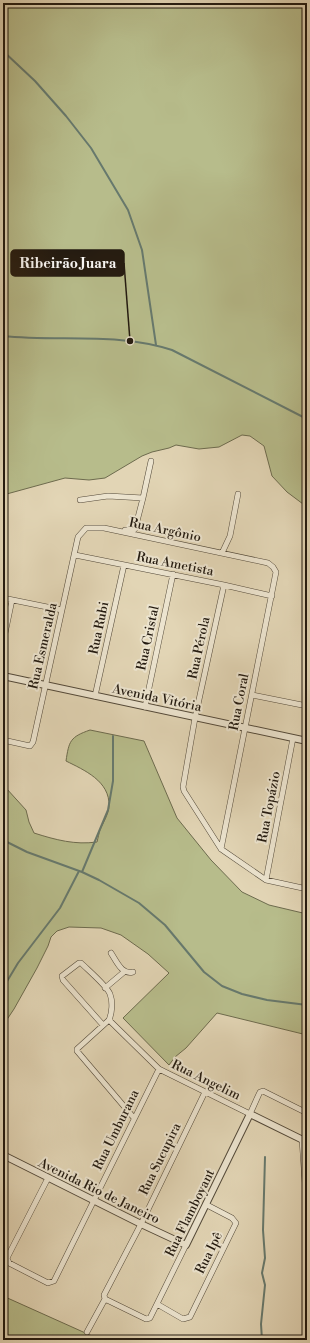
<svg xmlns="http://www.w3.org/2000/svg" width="310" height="1343" viewBox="0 0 310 1343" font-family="'Libre Bodoni',serif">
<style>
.green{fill:#b7bc8b;stroke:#6d6b4e}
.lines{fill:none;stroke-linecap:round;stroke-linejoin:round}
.stream{stroke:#67796d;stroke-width:2}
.minor-casing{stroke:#534939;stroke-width:6}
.tertiary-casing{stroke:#534939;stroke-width:8}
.minor{stroke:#ece4cf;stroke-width:5}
.tertiary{stroke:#ece4cf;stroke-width:6}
.labels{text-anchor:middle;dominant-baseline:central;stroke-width:4;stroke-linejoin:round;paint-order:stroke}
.street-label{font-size:13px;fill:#231a10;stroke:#ece4cf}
.leader{fill:none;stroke:#231a10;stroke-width:1.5}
.callout-dot{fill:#231a10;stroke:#ece4cf;stroke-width:1.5}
.callout{fill:#231a10;stroke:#231a10;stroke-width:1.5}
.callout-label{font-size:14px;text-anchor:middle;font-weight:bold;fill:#fff}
</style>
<rect width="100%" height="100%" fill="#e2d5b5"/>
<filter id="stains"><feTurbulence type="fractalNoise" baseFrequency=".005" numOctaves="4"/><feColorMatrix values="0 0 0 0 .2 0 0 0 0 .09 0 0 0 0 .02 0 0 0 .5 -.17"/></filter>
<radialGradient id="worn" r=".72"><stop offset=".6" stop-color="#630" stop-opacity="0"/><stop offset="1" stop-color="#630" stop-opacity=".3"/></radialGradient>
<path class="green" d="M 3,3 L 307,3 L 307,507 L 287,492 L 272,476 L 264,446 L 250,436 L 242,435 L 219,447 L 199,449 L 176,445 L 169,448 L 152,452 L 142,456 L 105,478 L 89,480 L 65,478 L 3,495 Z
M 90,730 L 144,741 L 177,818 L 211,860 L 242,892 L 269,905 L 307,914 L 307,1035 L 217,1013 L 186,1048 L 175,1057 L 169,1065 L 123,1018 L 169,973 L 148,954 L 121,935 L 101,928 L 69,927 L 57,931 L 51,937 L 48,946 L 37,968 L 14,1009 L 6,1021 L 3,1022 L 3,940 L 7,916 L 3,913 L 3,787 L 6,788 L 26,810 L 29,822 L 34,833 C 56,840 75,845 97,842 C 98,838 99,833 100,830 C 103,823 109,813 109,806 C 110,781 84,770 66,761 C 69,741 70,737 90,730 Z
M 3,1296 L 101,1340 L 3,1340 Z"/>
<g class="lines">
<path class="stream" d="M 3,51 L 35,81 L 66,116 L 91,148 L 128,210 L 142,250 L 156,345
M 3,336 C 59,342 118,332 172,350 L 307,419
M 3,840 L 27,852 L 82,872 L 99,880 L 139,903 L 165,925 L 204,972 L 222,986 L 242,994 L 267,1000 L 307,1005
M 82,872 L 108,810 L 113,781 L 113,736
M 3,988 L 18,963 L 60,908 L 79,871
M 262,1340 L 261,1324 L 265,1285 L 262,1273 L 265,1258 L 263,1230 L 265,1157"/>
<defs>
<path id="minor" d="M 80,500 L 108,496 L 143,498
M 125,530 L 134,530 L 135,529 L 143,498 L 151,461
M 222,553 L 230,536 L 238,494
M 75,555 L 224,585 L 272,596
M 224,585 L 195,718 L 183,787 L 184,791 L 221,849 L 266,880 L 307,889
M 3,598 L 62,610
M 3,643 L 12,600
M 252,695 L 307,706
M 95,696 L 124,565
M 145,707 L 173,574
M 3,740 L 30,746 L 33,742 L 78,537 L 86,528 L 104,528 L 268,563 L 273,567 L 276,572 L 221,849
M 266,880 L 293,738
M 111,953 C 117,962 122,975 133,972
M 105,988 L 124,972
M 109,1020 L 159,1069 L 250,1114 L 259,1094 L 260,1092 L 263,1091 L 307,1113
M 103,1025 L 63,980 L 62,976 L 79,963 L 81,963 C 88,970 107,986 110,994 C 113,1002 112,1013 109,1020 L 77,1049 L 77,1051 L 134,1118
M 302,1139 L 307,1212
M 48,1178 L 7,1258 L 9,1263 L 48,1283 L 54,1281 L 159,1069
M 105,1299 L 104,1295 L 141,1224 L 205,1092
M 105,1299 L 146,1319 L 150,1318 L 186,1245
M 157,1304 L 183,1319 L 190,1317 L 236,1223 L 232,1218 L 207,1205
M 87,1332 L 105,1299"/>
<path id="tertiary" d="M 3,676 L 307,741
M 3,1155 L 141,1224 L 186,1245 L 250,1114 L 307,1142"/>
</defs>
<use href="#minor" class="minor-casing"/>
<use href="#tertiary" class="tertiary-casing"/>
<use href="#minor" class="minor"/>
<use href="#tertiary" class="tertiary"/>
</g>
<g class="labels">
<g class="street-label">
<text transform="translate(165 530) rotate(12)">Rua Argônio</text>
<text transform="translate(175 564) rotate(11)">Rua Ametista</text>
<text transform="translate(99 628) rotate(-78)">Rua Rubi</text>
<text transform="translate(148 638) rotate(-78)">Rua Cristal</text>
<text transform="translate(43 646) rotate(-77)">Rua Esmeralda</text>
<text transform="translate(199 648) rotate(-78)">Rua Pérola</text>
<text transform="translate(157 698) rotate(12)">Avenida Vitória</text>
<text transform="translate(239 702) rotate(-79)">Rua Coral</text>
<text transform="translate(269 807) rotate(-79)">Rua Topázio</text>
<text transform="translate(206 1080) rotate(26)">Rua Angelim</text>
<text transform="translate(116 1130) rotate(-64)">Rua Umburana</text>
<text transform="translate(160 1159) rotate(-64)">Rua Sucupira</text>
<text transform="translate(99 1191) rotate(26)">Avenida Rio de Janeiro</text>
<text transform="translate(190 1213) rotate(-64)">Rua Flamboyant</text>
<text transform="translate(209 1253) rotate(-64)">Rua Ipê</text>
</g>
</g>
<path class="leader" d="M130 341L124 263"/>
<circle class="callout-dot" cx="130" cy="341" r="4"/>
<rect class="callout" x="11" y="250" width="113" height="26" rx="4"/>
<g class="callout-label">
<text x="68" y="268">Ribeirão Juara</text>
</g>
<rect width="310" height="1343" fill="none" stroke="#e2d5b5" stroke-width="16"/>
<rect x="4" y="4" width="302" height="1335" fill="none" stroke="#231a10" stroke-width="2"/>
<rect x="8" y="8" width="294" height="1327" fill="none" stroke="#231a10"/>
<rect width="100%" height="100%" filter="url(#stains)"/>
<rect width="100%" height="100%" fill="url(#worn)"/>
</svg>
